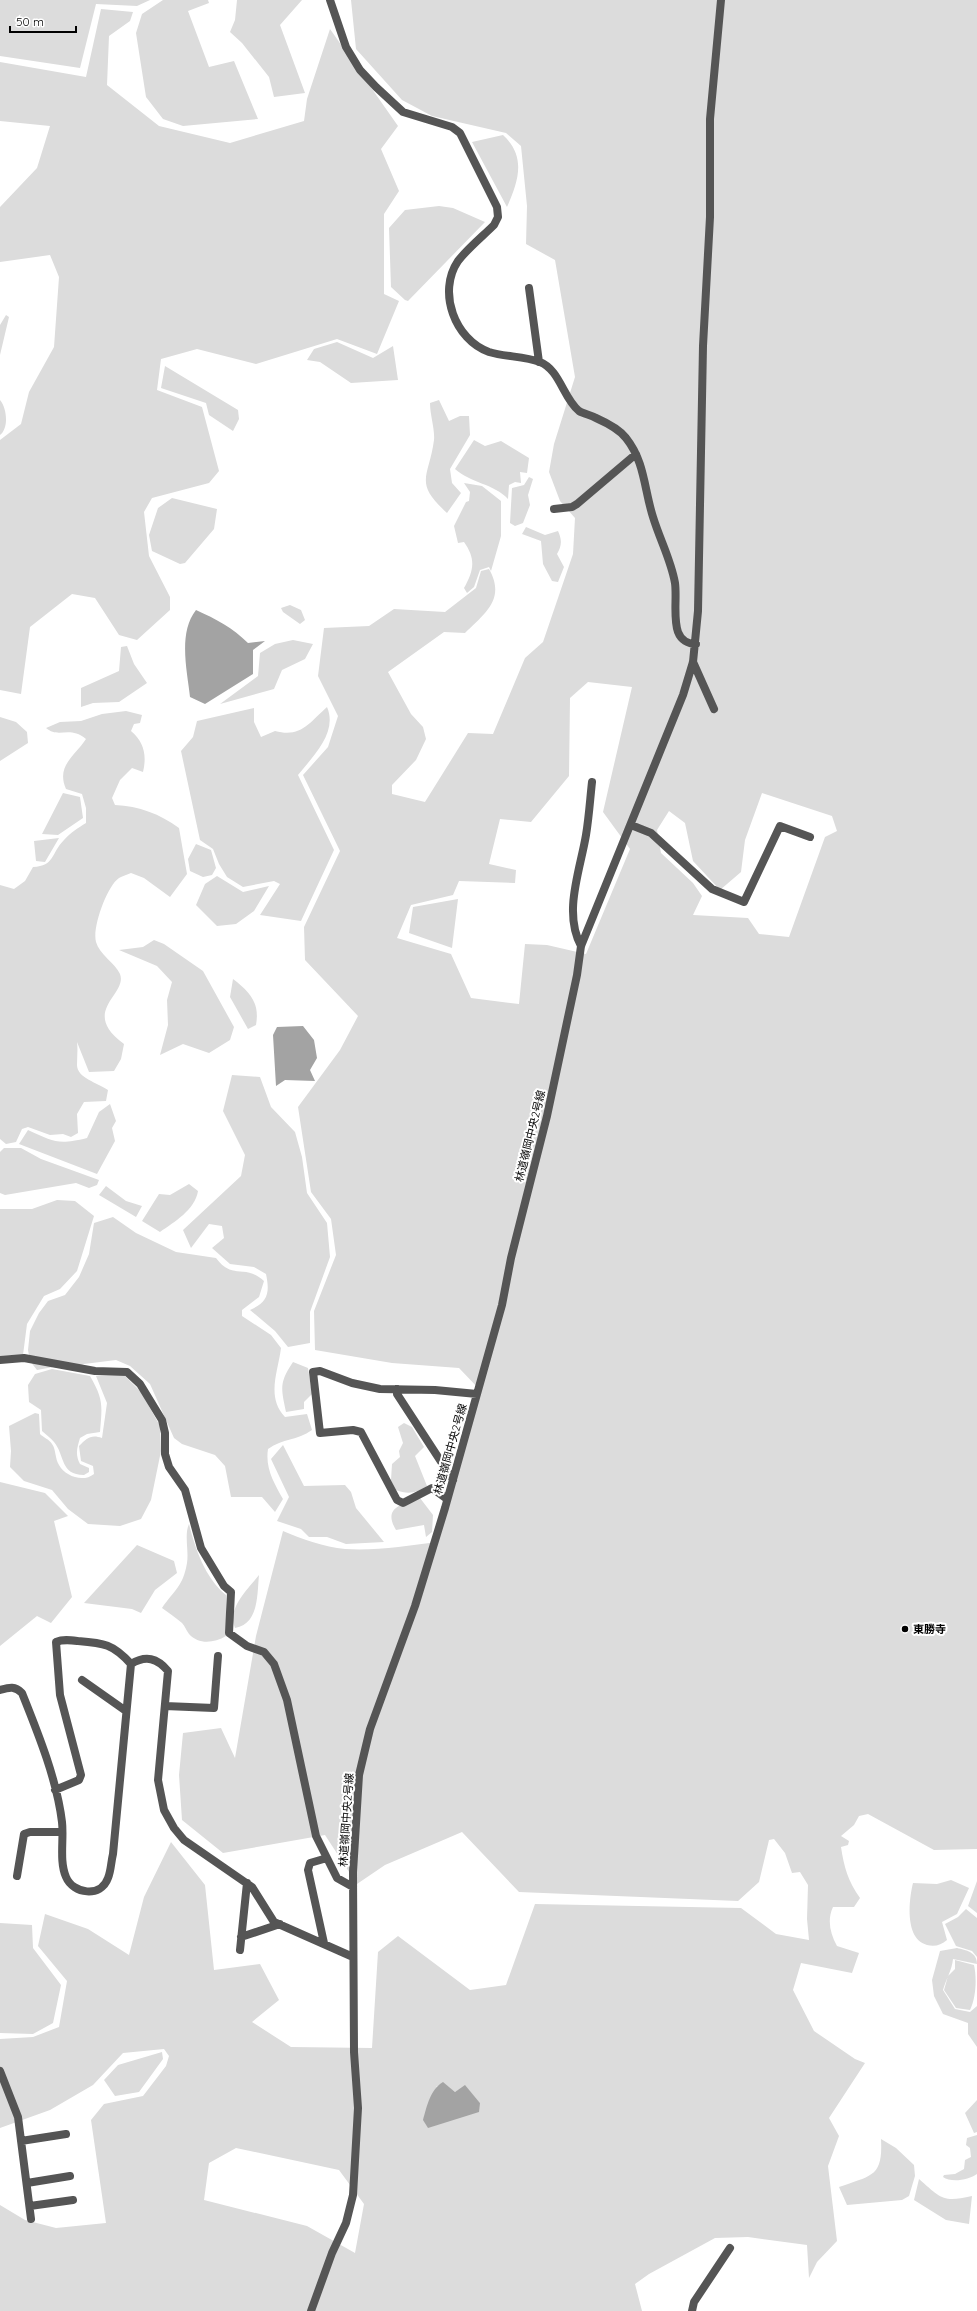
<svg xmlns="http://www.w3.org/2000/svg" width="977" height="2311" viewBox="0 0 977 2311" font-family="Quicksand,'Noto Sans JP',sans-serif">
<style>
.green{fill:#dcdcdc;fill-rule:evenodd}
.water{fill:#a3a3a3}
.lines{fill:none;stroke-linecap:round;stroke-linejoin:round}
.street{stroke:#555;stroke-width:8}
.poi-dot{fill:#000;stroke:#fff;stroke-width:1.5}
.labels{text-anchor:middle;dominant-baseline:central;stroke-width:4;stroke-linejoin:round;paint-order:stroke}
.street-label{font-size:11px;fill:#000;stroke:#fff}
.poi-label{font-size:11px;font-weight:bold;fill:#000;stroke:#fff;text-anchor:start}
</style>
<rect width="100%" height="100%" fill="#fff"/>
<path class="green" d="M 0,0 L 150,0 L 137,6 L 96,4 L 80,68 L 0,56 Z
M 163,0 L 208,0 L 209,3 L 188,11 L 209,67 L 234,61 L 258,119 L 183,126 L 163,119 L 146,97 L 136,33 L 142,14 Z
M 237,0 L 302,0 L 280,25 L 305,93 L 274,97 L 269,77 L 242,43 L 230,32 L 235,20 Z
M 351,0 L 977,0 L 977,1849 L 934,1850 L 868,1814 L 859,1816 L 854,1825 L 841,1836 L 849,1841 L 848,1845 L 841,1847 C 844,1867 848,1881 860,1898 L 854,1907 L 833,1907 C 827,1920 830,1933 837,1946 L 859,1953 L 852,1973 L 801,1963 L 793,1990 L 814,2031 L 855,2059 L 865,2063 L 829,2118 L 839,2136 L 828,2166 L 837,2241 L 817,2262 L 809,2278 L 807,2245 L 748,2237 L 715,2238 L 649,2274 L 635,2284 L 642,2311 L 0,2311 L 0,2205 L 25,2220 L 56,2228 L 106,2223 L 91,2120 L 104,2104 L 143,2096 L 166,2066 L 169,2056 L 164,2049 L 123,2053 L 93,2085 L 50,2110 L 0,2128 L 0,2039 L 33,2037 L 59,2027 L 67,1981 L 38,1946 L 45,1914 L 88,1929 L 129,1955 L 144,1897 L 171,1842 L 205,1885 L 214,1970 L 260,1964 L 279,2000 L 252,2022 L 291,2047 L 372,2048 L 378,1952 L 398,1936 L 470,1990 L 506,1985 L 535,1904 L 741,1908 L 776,1934 L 809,1940 L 807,1919 L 808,1885 L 800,1872 L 792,1873 L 785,1853 L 774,1839 L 769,1840 L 759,1882 L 738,1901 L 519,1892 L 462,1832 L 385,1865 L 357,1884 L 325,1835 L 223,1853 L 182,1820 L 179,1775 L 183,1733 L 221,1728 L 235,1758 L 256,1636 L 283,1531 C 302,1539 324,1547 345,1549 C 375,1551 407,1546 437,1542 L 480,1390 L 459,1368 L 392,1363 L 315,1350 L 314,1311 L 336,1255 L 331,1219 L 311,1192 L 298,1107 L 340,1050 L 358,1016 L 305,960 L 304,927 L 340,851 L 303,775 L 328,747 L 338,716 L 318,676 L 324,628 L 369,626 L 394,609 L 445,612 L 476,588 L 481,571 L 489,569 C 506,599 485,613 465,633 L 444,632 L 388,672 L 411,714 L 423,727 L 426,739 L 416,760 L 392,785 L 392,794 L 425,802 L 468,733 L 493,734 L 525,658 L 543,642 L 573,554 L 575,518 L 560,501 L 549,472 L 554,444 L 575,377 L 555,260 L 526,244 L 527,206 L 521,146 L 506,133 L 432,116 L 402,100 L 356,49 ZM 588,682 L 632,687 L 603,812 L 630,849 L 586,954 L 547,945 L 525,944 L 519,1004 L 471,998 L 451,954 L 397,938 L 411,905 L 453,895 L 459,881 L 515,883 L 516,870 L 489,864 L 500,819 L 531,822 L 569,776 L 570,698 ZM 762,793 L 832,816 L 837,831 L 825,837 L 789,937 L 759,934 L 748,918 L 693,915 L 702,896 L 693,883 L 661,853 L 657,830 L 669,811 L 685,823 L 693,861 L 720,890 L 741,872 L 745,840 ZM 443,2083 L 455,2092 L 465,2086 L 480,2103 L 436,2087 ZM 236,2148 L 339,2170 L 364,2204 L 355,2253 L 307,2226 L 204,2200 L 209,2163 Z
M 101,9 L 133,12 L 130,21 L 109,36 L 107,85 L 159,126 L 230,143 L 304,121 L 307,99 L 330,29 L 398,126 L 381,149 L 399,191 L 384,214 L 384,294 L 399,301 L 377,354 L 337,339 L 256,364 L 197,349 L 161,359 L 157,390 L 202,407 L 219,471 L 209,483 L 152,498 L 144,512 L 149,556 L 170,597 L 170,610 L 137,640 L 119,635 L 95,598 L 72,594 L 30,627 L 21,694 L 0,690 L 0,440 L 21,424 L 29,392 L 54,347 L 59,277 L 50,255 L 0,262 L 0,207 L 37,168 L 50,126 L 0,121 L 0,62 L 86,77 Z
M 503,135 C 527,157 518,182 507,207 L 472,142 Z
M 439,206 L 453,208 L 485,222 L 408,301 L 405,300 L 391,287 L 389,228 L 405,210 Z
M 6,315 L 9,317 L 0,355 L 0,325 Z
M 337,342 L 373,358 L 393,346 L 398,380 L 351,383 L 320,362 L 307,360 L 314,349 Z
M 165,366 L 238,410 L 239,419 L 233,431 L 209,415 L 206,403 L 161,388 Z
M 0,400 C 7,408 9,428 0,435 Z
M 439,400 L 449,421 L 460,416 L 469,416 L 470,435 L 450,469 L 452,483 L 461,493 L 447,513 C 413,482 429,478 434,440 C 435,429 430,415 430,403 Z
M 474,440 L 485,446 L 501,441 L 529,458 L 527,473 L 520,472 L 521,483 L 515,482 L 509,485 L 508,499 C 494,484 471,483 455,469 Z
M 529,477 L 533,479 L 528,495 L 530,505 L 523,523 L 515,526 L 510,523 L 512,488 L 524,485 Z
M 464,483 L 482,486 L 501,501 L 501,536 L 491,571 L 489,567 L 480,570 L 474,587 L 467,593 L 464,588 C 474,570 476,559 464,542 L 458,543 L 454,526 L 466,502 L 469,501 L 470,492 Z
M 172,498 L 217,509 L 214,529 L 185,563 L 180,564 L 152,551 L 149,535 L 158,508 Z
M 526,527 L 545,535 L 558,531 C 562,540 562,545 557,554 L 564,567 L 558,582 L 552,581 L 543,564 L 541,541 L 522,534 Z
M 290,605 L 301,610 L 305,620 L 300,624 L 283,612 L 281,608 Z
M 293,640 L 313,644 L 305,659 L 282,670 L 274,689 L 220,704 L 258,676 L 260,653 L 275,644 Z
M 127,646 L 134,664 L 147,683 L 119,702 L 93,703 L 81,707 L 81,688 L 119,671 L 121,647 Z
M 327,707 C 338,733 313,756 298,775 L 334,850 L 301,921 L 260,915 L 280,884 L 274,881 L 243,887 L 227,877 L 219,864 L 213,849 L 200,840 L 181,751 L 193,737 L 197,721 L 254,708 L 254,722 L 261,737 L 275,731 C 301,738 309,723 327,707 Z
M 126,711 L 142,715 L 140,723 L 134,724 L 131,731 C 144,742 147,755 143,772 L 132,768 L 120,780 L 112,798 L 115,805 C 139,806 160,814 179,828 L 187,874 L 170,897 L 144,878 L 131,873 C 127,875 122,876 119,878 C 107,886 92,928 96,942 C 99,954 115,963 120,974 C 128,995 79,1011 124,1044 L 121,1059 L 114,1071 L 89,1072 L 77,1042 C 78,1050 77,1057 77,1065 C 77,1078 98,1083 108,1090 L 106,1101 L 84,1102 L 77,1114 L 78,1133 L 71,1137 L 63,1134 L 50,1135 L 28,1127 L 22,1129 L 16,1142 L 6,1144 L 0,1139 L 0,885 L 14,889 L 25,881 L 33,867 C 55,866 51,853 64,840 C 71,832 78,828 86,823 L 86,808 L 82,794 L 66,789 C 56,766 74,757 86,739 C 69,725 59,739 46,728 L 60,722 L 81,721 L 102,714 Z
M 0,717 L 16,722 L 27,732 L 28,743 L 0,761 Z
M 63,793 L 80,797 L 83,818 L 58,835 L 42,834 Z
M 59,838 L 45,862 L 36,861 L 34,841 Z
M 196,844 L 211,850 L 216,868 L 212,875 L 203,877 L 190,871 L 188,859 Z
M 217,876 L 243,892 L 269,886 L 254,911 L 236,924 L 217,926 L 196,905 L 205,884 Z
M 458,899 L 452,948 L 409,933 L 413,907 Z
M 154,940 L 164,944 L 203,971 L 234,1027 L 230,1040 L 209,1053 L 183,1044 L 160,1055 L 168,1025 L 167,1000 L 172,982 L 157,966 L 119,950 L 143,947 Z
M 233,979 C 250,992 260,1003 256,1025 L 248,1029 L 230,997 Z
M 232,1075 L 260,1077 L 271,1107 L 295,1132 L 302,1157 L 307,1193 L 327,1223 L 330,1257 L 310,1312 L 310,1343 L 288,1347 L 275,1331 L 250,1310 C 268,1302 270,1293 266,1274 L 254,1267 L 230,1264 L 212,1248 L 224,1238 L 222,1226 L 209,1224 L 191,1248 L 183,1230 L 241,1176 L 245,1155 L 223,1111 Z
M 110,1104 L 116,1121 L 112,1128 L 115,1141 L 97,1174 L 19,1144 L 28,1130 C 54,1142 58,1145 87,1138 L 99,1112 Z
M 4,1148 L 21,1148 L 41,1159 L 99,1180 L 97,1185 L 89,1188 L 76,1183 L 5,1195 L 0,1193 L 0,1152 Z
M 189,1184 L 198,1191 C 195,1210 174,1222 160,1232 L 142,1221 L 159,1194 L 170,1195 Z
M 106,1186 L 126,1201 L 142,1206 L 136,1217 L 99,1195 Z
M 57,1200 L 75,1201 L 94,1216 L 77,1271 L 60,1289 L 44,1296 L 27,1324 L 23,1355 L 0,1356 L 0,1209 L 32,1209 Z
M 113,1217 L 136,1233 L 176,1252 L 216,1258 C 233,1281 245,1263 264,1281 L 259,1297 L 242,1310 L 242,1316 L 271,1335 L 281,1348 C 278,1372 266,1397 285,1417 L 307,1414 L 312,1430 C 297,1441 283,1438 268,1449 C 265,1468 274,1483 283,1499 L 275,1512 L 262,1497 L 231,1497 L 225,1466 L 215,1455 L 182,1444 L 174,1438 L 150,1384 L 130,1366 L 116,1360 L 84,1364 L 69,1369 L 53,1367 L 37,1370 L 30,1361 L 28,1350 L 30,1331 L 39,1313 L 48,1301 L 65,1295 L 79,1277 L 89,1254 L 94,1223 Z
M 293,1362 L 308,1368 L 312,1394 L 304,1402 L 304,1409 L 286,1412 C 281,1388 279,1383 293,1362 Z
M 52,1369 L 90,1376 C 104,1400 102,1406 100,1432 L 87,1434 L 80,1438 C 77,1448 75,1454 80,1464 L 89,1468 L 89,1472 L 84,1475 C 60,1475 65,1455 54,1442 C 51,1438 46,1435 42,1431 L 41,1410 L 29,1402 L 28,1385 L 35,1374 Z
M 124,1375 L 141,1392 L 160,1426 L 161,1451 L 151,1500 L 141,1519 L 120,1526 L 88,1524 L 68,1509 L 52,1490 L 24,1481 L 10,1467 L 11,1451 L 9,1426 L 35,1413 L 39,1414 L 40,1434 C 43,1437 50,1440 52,1444 C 56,1449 55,1459 59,1465 C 65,1476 83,1483 94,1474 L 93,1466 L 81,1461 L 79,1446 C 87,1438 91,1434 102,1438 L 107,1403 L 96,1376 Z
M 404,1423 L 412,1427 L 424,1447 L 415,1456 L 427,1486 C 417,1493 408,1495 396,1490 L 391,1480 L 392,1464 L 400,1457 L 399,1451 L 403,1443 L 398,1427 Z
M 283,1445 L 304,1486 L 345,1485 L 351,1492 L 356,1508 L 384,1542 L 346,1544 L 327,1537 L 309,1537 L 301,1529 L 277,1521 L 289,1497 L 271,1459 Z
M 0,1482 L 45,1493 L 68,1516 L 54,1521 L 72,1597 L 51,1623 L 37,1616 L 0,1646 Z
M 420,1498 L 433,1515 L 432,1532 L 426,1537 L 424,1525 L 396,1530 C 382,1507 403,1504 420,1498 Z
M 189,1524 C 195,1548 205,1578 226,1595 L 226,1636 C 214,1643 199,1645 189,1634 C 186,1630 185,1626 182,1623 C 176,1618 169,1613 162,1608 C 174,1590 183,1587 187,1563 C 189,1550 184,1535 189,1524 Z
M 137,1545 L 174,1561 L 177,1573 L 155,1590 L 141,1613 L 132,1609 L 84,1603 Z
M 259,1575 C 257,1595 259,1624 235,1628 C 227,1608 247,1590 259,1575 Z
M 951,1880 L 969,1888 L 957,1914 L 942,1922 L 947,1940 C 941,1945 935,1947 927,1945 C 904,1939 909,1899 913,1883 L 937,1884 Z
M 977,1881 L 977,1913 L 968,1906 Z
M 966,1909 L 977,1918 L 977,1957 L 972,1951 L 956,1946 L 945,1924 L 958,1917 Z
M 0,1923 L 32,1925 L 33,1948 L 61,1985 L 53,2023 L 33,2034 L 0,2033 Z
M 957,1948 C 966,1950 977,1952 977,1964 L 953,1959 C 952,1970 946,1979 943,1990 L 955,2009 L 970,2012 L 977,2006 L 977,2047 L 968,2034 L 968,2023 L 943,2014 L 934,1996 L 932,1980 L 940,1951 Z
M 955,1960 L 974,1965 C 977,1978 976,1998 970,2010 L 956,2008 L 944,1990 L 948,1976 L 955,1969 Z
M 162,2052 L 163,2059 L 139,2092 L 115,2096 L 104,2080 L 118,2065 Z
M 977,2100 L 977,2132 L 974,2133 L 965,2113 Z
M 977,2135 L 977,2174 C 969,2180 951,2183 943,2177 L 944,2175 L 955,2174 L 964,2169 L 965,2160 L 971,2157 L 970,2148 L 966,2145 L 967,2138 Z
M 881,2139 L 896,2148 L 914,2165 L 915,2176 L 909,2196 L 902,2200 L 847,2205 L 839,2187 C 872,2175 883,2177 881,2139 Z
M 919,2179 C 941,2198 942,2203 972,2196 L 969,2224 L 946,2220 L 914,2200 Z"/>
<path class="water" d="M 196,610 C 216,619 233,628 248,643 L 265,641 L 253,650 L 253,674 L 205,704 L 190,697 C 187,670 178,633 196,610 Z
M 303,1026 L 314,1040 L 317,1058 L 310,1070 L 315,1081 L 285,1080 L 276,1086 L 273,1035 L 277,1027 Z
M 443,2082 L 455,2092 L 465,2085 L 480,2103 L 479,2112 L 428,2128 L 423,2120 C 427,2106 430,2090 443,2082 Z"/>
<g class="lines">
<path class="street" d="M 330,0 L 346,47 L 360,70 L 376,87 L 403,112 L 452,127 L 460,133 L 497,207 L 498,217 L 494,225 C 483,236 468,248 458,261 C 437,292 455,340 489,352 C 505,357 524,356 540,362 C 560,370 563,398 579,411 C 584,414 591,415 596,418 C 605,422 620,430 626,438 C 645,462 644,489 653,517 C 660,540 671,560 675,583 C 677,598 673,618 678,632 C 681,640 688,644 696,644
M 529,288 L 539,362
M 554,509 L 572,507 L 577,504 L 636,454
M 693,662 L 714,709
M 631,825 L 651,833 L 712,889 L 744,902 L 780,826 L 810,837
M 581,946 C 563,912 580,871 586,835 C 589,817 590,800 592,782
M 0,1360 L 24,1358 L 95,1371 L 127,1372 L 140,1384 L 162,1420 L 165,1433 L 165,1454 L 169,1467 L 185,1490 L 201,1548 L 224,1586 L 231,1592 L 229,1633 L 247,1646 L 264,1652 L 274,1664 L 287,1700 L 316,1836 L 337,1878 L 353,1887
M 397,1389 L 397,1394 L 453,1480
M 447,1499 L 432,1488 L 403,1503 L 397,1500 L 361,1432 L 353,1430 L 320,1433 L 313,1372 L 320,1371 L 352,1383 L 380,1389 L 435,1390 L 477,1394
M 82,1680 L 126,1711
M 0,1690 C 10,1687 15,1686 22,1693 C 38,1733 57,1780 62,1822 C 64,1839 59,1861 66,1877 C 73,1894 101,1898 108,1878 C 111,1871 111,1862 113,1854 L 131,1664 C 146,1655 157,1658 168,1671 L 158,1780 L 164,1810 L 174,1828 L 184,1840 L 252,1887 L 274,1922 L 353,1957
M 165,1706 L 214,1708 L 218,1656
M 55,1790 L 79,1780 L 81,1775 L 60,1695 L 56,1642 C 63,1639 70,1640 78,1641 C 104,1643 113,1644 131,1664
M 17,1876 L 24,1834 L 30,1832 L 62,1832
M 241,1937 L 280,1924
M 324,1943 L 308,1870 L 310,1863 L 327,1858
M 240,1950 L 247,1883
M 0,2071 L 18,2117 L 31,2219
M 21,2141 L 66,2134
M 27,2183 L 70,2176
M 30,2206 L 73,2200
M 311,2311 L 332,2253 L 346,2223 L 353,2195 L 358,2108 L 354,2052 L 353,1872 L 359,1775 L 370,1729 L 415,1606 L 445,1508 L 502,1305 L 511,1258 L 547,1116 L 577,975 L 581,946 L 683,695 L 693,662 L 698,611 L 703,346 L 710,217 L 710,119 L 721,0
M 692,2311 L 694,2302 L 730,2248"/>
</g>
<circle class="poi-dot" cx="905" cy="1629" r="4"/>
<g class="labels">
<g class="street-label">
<text transform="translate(530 1136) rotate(-76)">林道嶺岡中央2号線</text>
<text transform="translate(450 1449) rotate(-74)">林道嶺岡中央2号線</text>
<text transform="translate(346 1820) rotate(-86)">林道嶺岡中央2号線</text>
</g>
<g class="poi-label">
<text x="913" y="1629">東勝寺</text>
</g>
</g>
<path d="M10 26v6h66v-6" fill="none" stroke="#000000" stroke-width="2"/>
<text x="16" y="26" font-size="12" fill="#000000" stroke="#ffffff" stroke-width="3" paint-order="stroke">50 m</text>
</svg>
